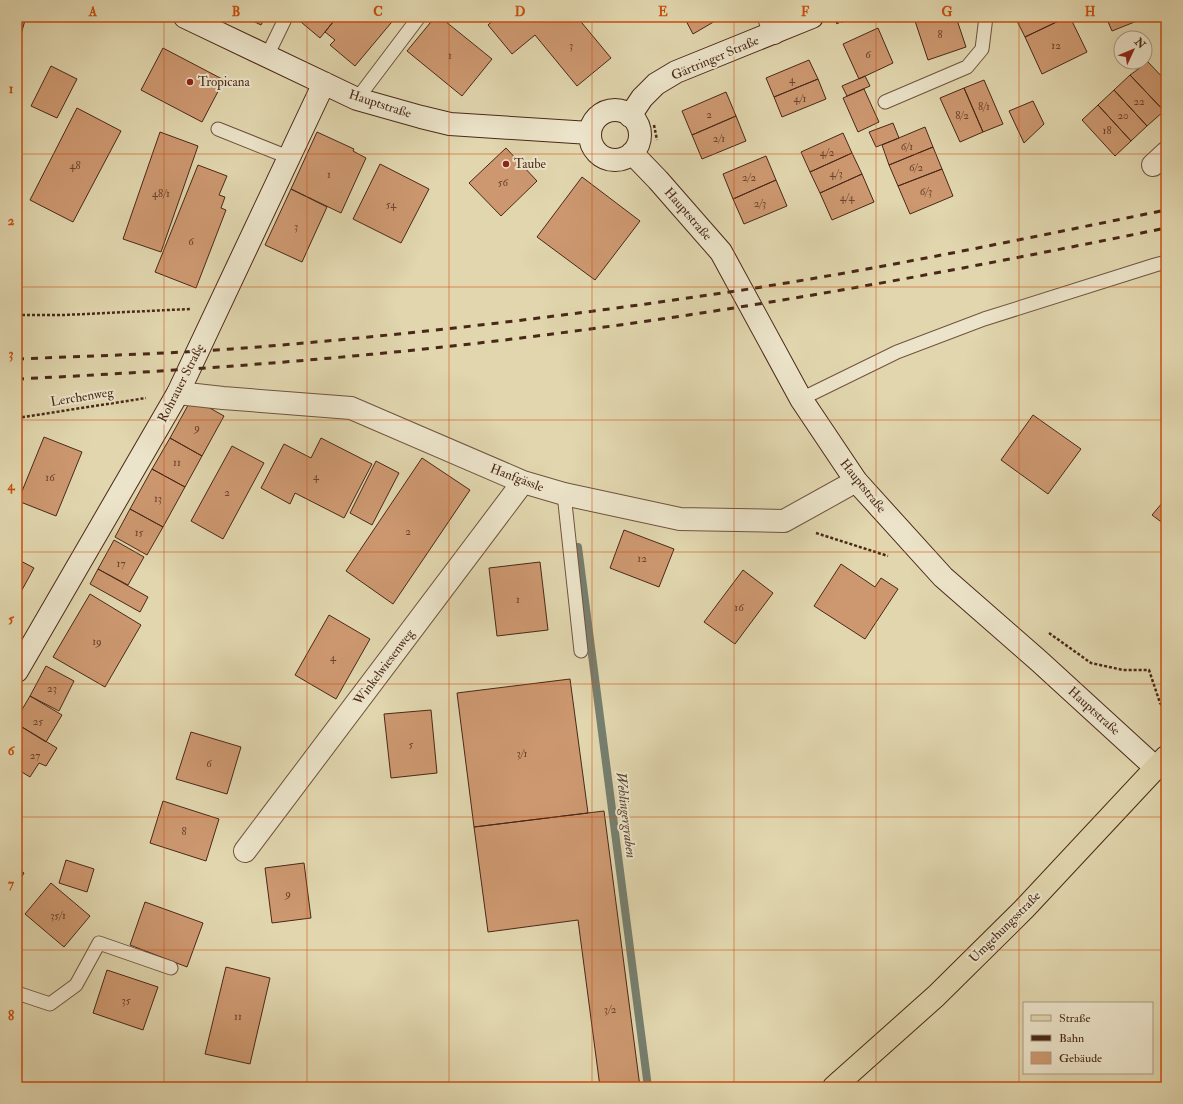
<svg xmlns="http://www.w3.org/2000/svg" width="1183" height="1104" viewBox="0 0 1183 1104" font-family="'IM FELL Double Pica',serif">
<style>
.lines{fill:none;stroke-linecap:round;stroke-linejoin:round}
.stream{stroke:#767f6f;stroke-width:8}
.building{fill:#cd9870;stroke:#4a2818}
.lane-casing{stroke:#70543e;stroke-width:15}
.street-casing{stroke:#70543e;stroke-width:24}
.secondary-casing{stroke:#4a2818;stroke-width:24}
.primary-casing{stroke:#4a2818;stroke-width:24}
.path{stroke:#4a2818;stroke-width:2.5;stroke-dasharray:3 2;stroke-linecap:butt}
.lane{stroke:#ece4ca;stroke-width:13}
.street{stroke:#ece4ca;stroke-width:22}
.secondary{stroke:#ece4ca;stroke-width:22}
.primary{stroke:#e1d6ae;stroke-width:22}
.rail{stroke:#4a2818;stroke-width:3;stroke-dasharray:7 7;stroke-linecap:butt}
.grid{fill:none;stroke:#c84f0e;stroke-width:1;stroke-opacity:0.55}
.poi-dot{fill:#8f2418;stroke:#ece4ca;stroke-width:1.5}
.labels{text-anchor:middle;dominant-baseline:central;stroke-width:4;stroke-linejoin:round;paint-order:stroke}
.number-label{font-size:11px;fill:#6b442e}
.street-label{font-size:13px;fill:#4a2818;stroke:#ece4ca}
.poi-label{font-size:13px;fill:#4a2818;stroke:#ece4ca;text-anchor:start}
.water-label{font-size:14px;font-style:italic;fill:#594535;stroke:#ece4ca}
.neatline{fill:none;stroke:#c84f0e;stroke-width:1.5}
.grid-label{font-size:13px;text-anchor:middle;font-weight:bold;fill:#c84f0e}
</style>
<rect width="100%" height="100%" fill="#e1d6ae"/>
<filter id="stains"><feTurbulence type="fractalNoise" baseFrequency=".005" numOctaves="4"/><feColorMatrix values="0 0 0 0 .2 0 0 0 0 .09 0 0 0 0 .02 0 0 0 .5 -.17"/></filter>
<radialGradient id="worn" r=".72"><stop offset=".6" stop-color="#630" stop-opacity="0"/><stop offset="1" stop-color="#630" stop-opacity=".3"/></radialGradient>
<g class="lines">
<path class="stream" d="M 578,547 L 648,1087"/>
</g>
<path class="building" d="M 17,17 L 26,17 L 17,48 Z
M 245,17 L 265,17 L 261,25 Z
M 295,17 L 337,17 L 320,38 Z
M 337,17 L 396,17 L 355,66 L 330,45 L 335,40 L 325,32 Z
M 435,17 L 440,17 L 492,59 L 462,96 L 407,51 Z
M 497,17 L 577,17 L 611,58 L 577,86 L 535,35 L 512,54 L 488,25 Z
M 684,17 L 722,17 L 693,34 Z
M 926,17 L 956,17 L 966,47 L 928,60 L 915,21 Z
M 1015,17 L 1067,17 L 1025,37 Z
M 1067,17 L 1070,17 L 1087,52 L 1042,74 L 1025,37 Z
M 1106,17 L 1147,17 L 1112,31 Z
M 878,28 L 893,63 L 859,79 L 843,44 Z
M 163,48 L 224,80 L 202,122 L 141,90 Z
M 17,52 L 21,53 L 17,67 Z
M 809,60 L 818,79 L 774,97 L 766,78 Z
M 1148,62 L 1166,81 L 1166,109 L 1164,111 L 1130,75 Z
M 51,66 L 77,79 L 57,118 L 31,106 Z
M 1130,75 L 1164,111 L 1147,126 L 1114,90 Z
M 865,76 L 870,86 L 847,96 L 842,86 Z
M 818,79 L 826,99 L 782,117 L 774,97 Z
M 984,80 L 1003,124 L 983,132 L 964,88 Z
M 964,88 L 983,132 L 960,142 L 940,98 Z
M 864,89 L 879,122 L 858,132 L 843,98 Z
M 1114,90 L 1147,126 L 1131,141 L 1098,105 Z
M 726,92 L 736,116 L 692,135 L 682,111 Z
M 1033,101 L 1044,124 L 1024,143 L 1009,111 Z
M 1098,105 L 1131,141 L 1115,156 L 1082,120 Z
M 77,108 L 121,131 L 73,222 L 30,200 Z
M 736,116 L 746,141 L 702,159 L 692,135 Z
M 893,123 L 899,138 L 876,147 L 869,132 Z
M 925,127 L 933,147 L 889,165 L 882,145 Z
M 160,132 L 198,146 L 161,252 L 123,239 Z
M 317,132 L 354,149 L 353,151 L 366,158 L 341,213 L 291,189 Z
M 843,133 L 852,153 L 810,172 L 801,152 Z
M 933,147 L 942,169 L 898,186 L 889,165 Z
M 506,148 L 537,181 L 501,216 L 469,183 Z
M 852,153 L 862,174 L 820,193 L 810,172 Z
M 766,156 L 776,180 L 733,199 L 723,174 Z
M 380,164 L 429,189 L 401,243 L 353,219 Z
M 198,165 L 227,176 L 219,195 L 225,197 L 221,208 L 226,210 L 196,288 L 155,272 Z
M 942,169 L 953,196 L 910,214 L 898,186 Z
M 862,174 L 874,202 L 832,220 L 820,193 Z
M 582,177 L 640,221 L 595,280 L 537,237 Z
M 776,180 L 787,206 L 744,224 L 733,199 Z
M 291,189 L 327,207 L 302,262 L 265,245 Z
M 192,398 L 224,416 L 202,456 L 170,438 Z
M 1033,415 L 1081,449 L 1048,494 L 1001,460 Z
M 44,437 L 82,452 L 56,516 L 18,501 Z
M 170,438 L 202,456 L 185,487 L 152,469 Z
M 321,438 L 372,464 L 344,518 L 295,493 L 290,504 L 261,488 L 284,444 L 311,458 Z
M 232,446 L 264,463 L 223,539 L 191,521 Z
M 422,458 L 470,490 L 393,604 L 346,571 Z
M 376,461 L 399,473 L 372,525 L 350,513 Z
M 152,469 L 185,487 L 163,527 L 130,509 Z
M 1163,502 L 1166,505 L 1166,522 L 1164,524 L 1152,515 Z
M 130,509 L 163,527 L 147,555 L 115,537 Z
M 624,530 L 674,549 L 659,587 L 610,568 Z
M 114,540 L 144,557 L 128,585 L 98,569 Z
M 17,559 L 34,568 L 17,599 Z
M 540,562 L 548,630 L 497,636 L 489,568 Z
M 841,564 L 875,587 L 881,578 L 898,589 L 865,639 L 814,606 Z
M 98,569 L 148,597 L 140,612 L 90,584 Z
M 743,570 L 773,593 L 735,644 L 704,622 Z
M 90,594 L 141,625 L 105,687 L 53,657 Z
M 329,615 L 370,639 L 336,699 L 295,675 Z
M 46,666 L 74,681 L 59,711 L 30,696 Z
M 570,679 L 588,813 L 474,827 L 457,693 Z
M 30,696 L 62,715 L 46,742 L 17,724 L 17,718 Z
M 431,710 L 437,773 L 391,778 L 384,714 Z
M 17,724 L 57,748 L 46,766 L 39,763 L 30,777 L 17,769 Z
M 191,732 L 241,747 L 227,794 L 176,779 Z
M 163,801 L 219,819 L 206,861 L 150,843 Z
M 604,811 L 640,1087 L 600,1087 L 578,920 L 488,932 L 474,827 Z
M 66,860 L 94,869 L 87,892 L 59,883 Z
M 304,863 L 311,918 L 272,923 L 265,868 Z
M 17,869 L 24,873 L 17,885 Z
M 51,883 L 90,916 L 64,947 L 25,914 Z
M 145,902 L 203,923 L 187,967 L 130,945 Z
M 226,967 L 270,978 L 250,1064 L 205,1054 Z
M 107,970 L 158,987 L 143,1030 L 93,1013 Z"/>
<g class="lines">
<defs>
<path id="lane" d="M 267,56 L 286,17
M 357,99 L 419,17
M 885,102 L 967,67 L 982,49 L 986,17
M 218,129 L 288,157
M 801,399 L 897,352 L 984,319 L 1155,265 L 1166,262
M 564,494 L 581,651
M 17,993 L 50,1004 L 76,985 L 99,943 L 171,968"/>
<path id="street" d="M 769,17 L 774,33
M 1153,165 L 1166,153
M 178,393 L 223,398 L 351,408 L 523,482 L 564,494 L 680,519 L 784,521 L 856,481
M 245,851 L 523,482"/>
<path id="secondary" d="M 185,17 L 357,99 L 421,117 L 450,124 L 590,133
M590 135a25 25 0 1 1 50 0a25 25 0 1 1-50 0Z
M 630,116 L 642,98 L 656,84 L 676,72 L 812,17
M 632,153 L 658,180 L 721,252 L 801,399 L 856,481 L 943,577 L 1039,661 L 1156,768
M 17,671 L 178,393 L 324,83"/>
<path id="primary" d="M 834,1087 L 936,996 L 1024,909 L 1166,757"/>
</defs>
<use href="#lane" class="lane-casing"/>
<use href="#street" class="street-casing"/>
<use href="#secondary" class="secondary-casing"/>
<use href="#primary" class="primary-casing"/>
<path class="path" d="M 836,23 L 855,17
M 654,125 L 657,140
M 17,315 L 64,315 L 190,309
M 17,418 L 146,398
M 816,533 L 888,556
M 1049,633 L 1091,663 L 1123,670 L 1149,670 L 1160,703 L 1166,709"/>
<use href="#lane" class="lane"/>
<use href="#street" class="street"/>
<use href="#secondary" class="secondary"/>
<use href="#primary" class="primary"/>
<path class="rail" d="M 17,359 C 89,356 161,354 232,349 C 401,336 569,316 736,291 C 880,269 1023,239 1166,210
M 17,379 C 203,370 390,356 575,331 C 774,305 969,268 1166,228"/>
</g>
<path class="grid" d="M 164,17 L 164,1087M 307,17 L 307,1087M 449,17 L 449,1087M 592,17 L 592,1087M 734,17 L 734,1087M 876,17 L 876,1087M 1019,17 L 1019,1087M 17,154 L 1166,154M 17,287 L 1166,287M 17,420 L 1166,420M 17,552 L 1166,552M 17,684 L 1166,684M 17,817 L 1166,817M 17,950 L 1166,950"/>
<g class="poi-dot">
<circle cx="190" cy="82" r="4"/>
<circle cx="506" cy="164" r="4"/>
</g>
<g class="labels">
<g class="number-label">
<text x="940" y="34">8</text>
<text x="571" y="45">3</text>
<text x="1056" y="45">12</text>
<text x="868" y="54">6</text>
<text x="450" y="55">1</text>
<text x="792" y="79">4</text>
<text x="800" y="98">4/1</text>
<text x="1139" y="101">22</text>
<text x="984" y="106">8/1</text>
<text x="709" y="114">2</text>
<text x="962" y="115">8/2</text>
<text x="1123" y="115">20</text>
<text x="1107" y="130">18</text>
<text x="719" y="138">2/1</text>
<text x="907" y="146">6/1</text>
<text x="827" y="152">4/2</text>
<text x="75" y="165">48</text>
<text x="916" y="167">6/2</text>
<text x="836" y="173">4/3</text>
<text x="329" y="174">1</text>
<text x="749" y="177">2/2</text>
<text x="503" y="182">56</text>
<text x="926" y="191">6/3</text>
<text x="161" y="193">48/1</text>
<text x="847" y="197">4/4</text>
<text x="760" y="203">2/3</text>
<text x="391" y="204">54</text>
<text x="296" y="226">3</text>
<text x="191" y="241">6</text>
<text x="197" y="427">9</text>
<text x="177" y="462">11</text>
<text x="316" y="476">4</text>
<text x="50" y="477">16</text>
<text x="227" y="492">2</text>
<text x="158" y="498">13</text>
<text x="408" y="531">2</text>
<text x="139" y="532">15</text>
<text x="642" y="558">12</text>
<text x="121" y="563">17</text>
<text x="518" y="599">1</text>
<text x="739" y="607">16</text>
<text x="97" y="641">19</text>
<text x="333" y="657">4</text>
<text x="52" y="688">23</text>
<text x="38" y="721">25</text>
<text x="411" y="744">5</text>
<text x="522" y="753">3/1</text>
<text x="35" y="755">27</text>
<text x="209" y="763">6</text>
<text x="184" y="831">8</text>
<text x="288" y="893">9</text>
<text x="58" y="915">35/1</text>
<text x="126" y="1000">35</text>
<text x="610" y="1009">3/2</text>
<text x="238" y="1016">11</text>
</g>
<g class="street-label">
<text transform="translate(715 58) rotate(-23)">Gärtringer Straße</text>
<text transform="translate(380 104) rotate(18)">Hauptstraße</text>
<text transform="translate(688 214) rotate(49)">Hauptstraße</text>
<text transform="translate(181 383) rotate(-63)">Rohrauer Straße</text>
<text transform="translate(82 397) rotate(-9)">Lerchenweg</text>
<text transform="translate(517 478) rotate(21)">Hanfgässle</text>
<text transform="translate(863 486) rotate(51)">Hauptstraße</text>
<text transform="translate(384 667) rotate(-53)">Winkelwiesenweg</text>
<text transform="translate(1094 711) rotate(42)">Hauptstraße</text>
<text transform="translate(1005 927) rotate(-45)">Umgehungsstraße</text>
</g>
<g class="poi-label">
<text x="198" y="82">Tropicana</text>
<text x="514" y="164">Taube</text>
</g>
<g class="water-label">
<text transform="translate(626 815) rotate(83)">Wehlingergraben</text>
</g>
</g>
<rect width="1183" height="1104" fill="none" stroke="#e1d6ae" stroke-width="44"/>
<rect x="1023" y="1002" width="130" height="72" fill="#ece4ca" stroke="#ab9983"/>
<rect x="1031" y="1015" width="20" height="6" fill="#e1d6ae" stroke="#ab9983"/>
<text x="1059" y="1022" font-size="12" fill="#4a2818">Straße</text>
<rect x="1031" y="1035" width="20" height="6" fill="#4a2818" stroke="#ab9983"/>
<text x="1059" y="1042" font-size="12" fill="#4a2818">Bahn</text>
<rect x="1031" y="1052" width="20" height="12" fill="#cd9870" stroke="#ab9983"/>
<text x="1059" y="1062" font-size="12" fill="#4a2818">Gebäude</text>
<g transform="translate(1133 50) rotate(46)"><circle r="19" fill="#ece4ca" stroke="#ab9983"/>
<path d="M0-3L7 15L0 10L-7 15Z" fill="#8f2418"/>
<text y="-6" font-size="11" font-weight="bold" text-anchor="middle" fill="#4a2818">N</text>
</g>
<rect x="22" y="22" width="1139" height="1060" class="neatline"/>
<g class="grid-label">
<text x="93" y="16">A</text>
<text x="236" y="16">B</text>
<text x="378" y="16">C</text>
<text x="520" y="16">D</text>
<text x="663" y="16">E</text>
<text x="805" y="16">F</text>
<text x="947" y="16">G</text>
<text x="1090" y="16">H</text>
<text x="11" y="93">1</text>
<text x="11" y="225">2</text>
<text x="11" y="358">3</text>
<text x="11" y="490">4</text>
<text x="11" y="623">5</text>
<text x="11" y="755">6</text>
<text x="11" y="888">7</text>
<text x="11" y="1020">8</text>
</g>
<rect width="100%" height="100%" filter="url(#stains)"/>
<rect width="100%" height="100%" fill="url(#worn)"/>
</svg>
